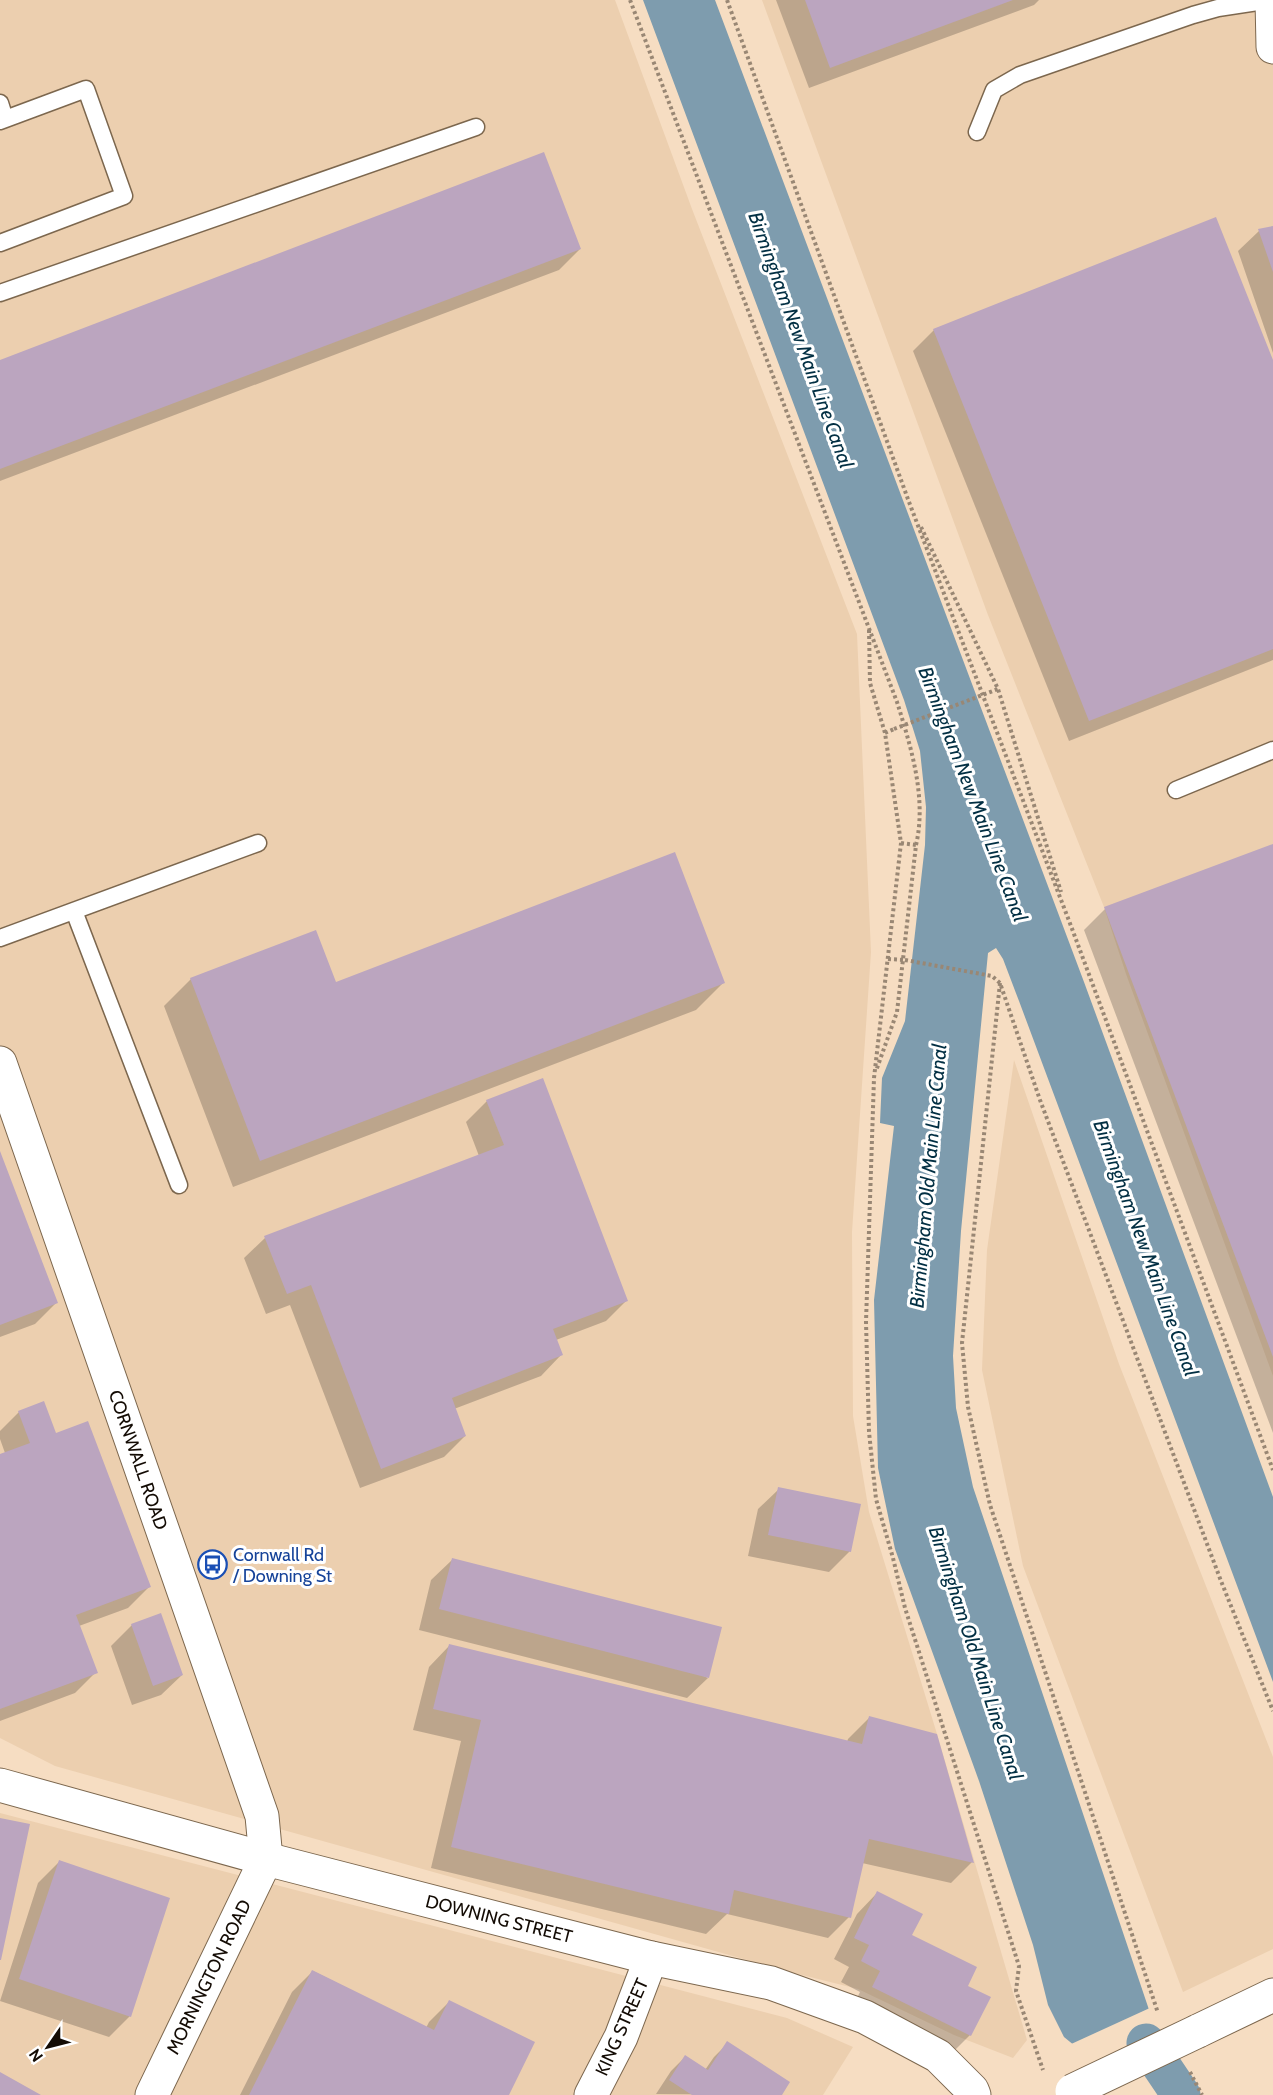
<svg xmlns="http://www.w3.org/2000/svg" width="1273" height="2095" viewBox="0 0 1273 2095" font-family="Cabin,sans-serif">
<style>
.built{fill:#eccfaf}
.water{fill:#7e9cae}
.pier{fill:#f6ddc2}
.shadow{fill:#0003}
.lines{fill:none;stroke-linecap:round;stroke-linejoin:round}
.canal{stroke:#7e9cae;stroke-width:39}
.building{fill:#bba5bf}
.service-casing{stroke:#7c674e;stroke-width:19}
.minor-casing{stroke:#7c674e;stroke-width:35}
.tertiary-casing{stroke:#7c674e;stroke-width:35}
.path{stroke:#998774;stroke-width:4;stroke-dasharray:3 3;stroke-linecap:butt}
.service{stroke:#fff;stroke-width:16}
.minor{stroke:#fff;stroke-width:33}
.tertiary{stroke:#fff;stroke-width:33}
.minor-bridge-casing{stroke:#7c674e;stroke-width:35;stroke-linecap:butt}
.path-bridge{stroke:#998774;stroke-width:4;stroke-dasharray:3 3;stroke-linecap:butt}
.minor-bridge{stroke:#fff;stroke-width:33}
.labels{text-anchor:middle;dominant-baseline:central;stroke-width:6;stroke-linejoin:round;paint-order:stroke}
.street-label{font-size:18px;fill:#130b04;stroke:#fff}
.transit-label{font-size:18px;fill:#164399;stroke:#fff;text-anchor:start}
.water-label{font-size:20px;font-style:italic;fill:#022f43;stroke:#fff}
</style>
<rect width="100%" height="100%" fill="#f6ddc2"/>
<path class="built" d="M 0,0 L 615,0 L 692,209 L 857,634 L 871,952 L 852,1232 L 853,1416 L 869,1512 L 937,1734 L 1027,2040 L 1013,2058 L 954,2035 L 858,1989 L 790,1972 L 55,1766 L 0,1738 Z
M 762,0 L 1273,0 L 1273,1376 L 1126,974 L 1104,907 L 988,615 Z
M 1014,1060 L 1119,1364 L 1273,1757 L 1273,1949 L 1183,1992 L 1023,1566 L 982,1370 L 987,1250 Z
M 0,1813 L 787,2018 L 853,2047 L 823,2095 L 0,2095 Z"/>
<path class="water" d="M 643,0 L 715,0 L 1084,982 L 1273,1497 L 1273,1682 L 1019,1001 L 1003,959 L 996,948 L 988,953 L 961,1231 L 953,1356 L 956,1408 L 973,1487 L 1175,2087 L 1110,2045 L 1075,2046 L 1064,2037 L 1048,2005 L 1033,1945 L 979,1781 L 895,1549 L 878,1468 L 874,1300 L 894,1126 L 880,1123 L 882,1078 L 905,1021 L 925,845 L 926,807 L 920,751 L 904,700 Z"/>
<path class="pier" d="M 1152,2007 L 1178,2086 L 1172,2088 L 1109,2048 L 1075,2049 L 1069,2045 Z"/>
<path class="shadow" d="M 776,0 L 1039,0 L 1034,5 L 809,88 Z
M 1273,227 L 1273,353 L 1238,251 L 1259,231 Z
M 580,249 L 559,270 L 0,481 L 0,362 Z
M 934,330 L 1273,364 L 1273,660 L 1069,741 L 913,351 Z
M 1273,846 L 1273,1433 L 1084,930 L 1105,909 Z
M 191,979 L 335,984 L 723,983 L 696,1010 L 233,1187 L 164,1006 Z
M 487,1101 L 627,1300 L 606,1321 L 556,1340 L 561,1355 L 541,1376 L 454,1409 L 465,1436 L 444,1457 L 360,1488 L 290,1305 L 266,1314 L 244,1258 L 265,1238 L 479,1156 L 466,1122 Z
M 0,1155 L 56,1303 L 35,1324 L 0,1337 Z
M 19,1412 L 55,1434 L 149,1587 L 128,1608 L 79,1626 L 96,1672 L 75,1693 L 0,1721 L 0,1455 L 5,1453 L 0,1439 L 0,1431 Z
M 779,1489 L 850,1551 L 829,1572 L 748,1556 L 758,1509 Z
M 452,1560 L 708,1678 L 687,1698 L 419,1630 L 431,1580 Z
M 132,1625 L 182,1675 L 161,1695 L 132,1705 L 111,1646 Z
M 449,1646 L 847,1742 L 848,1739 L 869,1718 L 972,1862 L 951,1883 L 862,1863 L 849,1917 L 828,1938 L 727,1914 L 706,1934 L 431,1868 L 461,1741 L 413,1730 L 429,1667 Z
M 59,1862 L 130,2016 L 109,2037 L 0,2001 L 38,1883 Z
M 877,1893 L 910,1935 L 966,1986 L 970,2035 L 949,2056 L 852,2008 L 860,1992 L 841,1982 L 849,1967 L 834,1959 L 857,1914 Z
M 313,1971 L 426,2028 L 429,2022 L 449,2002 L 507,2095 L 240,2095 L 292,1992 Z
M 728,2043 L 780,2095 L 656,2094 L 671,2071 L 685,2057 L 705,2070 L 714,2057 Z"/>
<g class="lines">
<path class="canal" d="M 1146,2043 L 1181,2095"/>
</g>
<path class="building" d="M 805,0 L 1013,0 L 830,68 Z
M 544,152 L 581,249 L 0,469 L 0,360 Z
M 1216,217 L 1273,360 L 1273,649 L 1089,721 L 933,329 Z
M 1273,226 L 1273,272 L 1258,229 Z
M 1273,844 L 1273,1357 L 1104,907 Z
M 675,852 L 725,983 L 260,1161 L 190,978 L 316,930 L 336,982 Z
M 543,1078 L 628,1301 L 553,1329 L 563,1355 L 452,1398 L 466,1436 L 381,1469 L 311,1285 L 287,1294 L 264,1236 L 504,1145 L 486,1100 Z
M 0,1151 L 58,1303 L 0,1325 Z
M 44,1401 L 56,1433 L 88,1421 L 151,1587 L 76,1615 L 98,1673 L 0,1709 L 0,1454 L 30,1443 L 18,1411 Z
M 778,1487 L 861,1504 L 851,1552 L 768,1535 Z
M 452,1558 L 722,1627 L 709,1678 L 439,1609 Z
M 161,1613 L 183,1675 L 153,1686 L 131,1624 Z
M 449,1644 L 862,1744 L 869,1716 L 937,1734 L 974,1863 L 869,1839 L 851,1918 L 734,1890 L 729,1914 L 451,1847 L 481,1720 L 433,1709 Z
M 0,1818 L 30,1824 L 1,1960 L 0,1960 Z
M 59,1860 L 170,1898 L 131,2017 L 19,1979 Z
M 877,1891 L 923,1914 L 912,1935 L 977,1967 L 968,1986 L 991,1997 L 971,2036 L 872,1987 L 880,1971 L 861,1961 L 869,1945 L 854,1938 Z
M 312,1970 L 434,2030 L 449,2000 L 535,2042 L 509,2095 L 249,2095 Z
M 727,2041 L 790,2082 L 782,2095 L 692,2095 L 669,2080 L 685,2055 L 708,2070 Z
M 0,2072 L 41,2095 L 0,2095 Z"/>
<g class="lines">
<defs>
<path id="service" d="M 0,103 L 5,119
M 0,121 L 86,89 L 124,196 L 0,243
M 977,132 L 994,90 L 1020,75 L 1193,15 L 1218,8 L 1272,0
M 0,293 L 476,127
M 1176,790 L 1273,750
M 74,911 L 179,1185
M 0,938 L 258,843"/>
<path id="minor" d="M 1272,0 L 1273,47
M 0,1063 L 262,1816 L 266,1859 L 152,2095
M 1198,2031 L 1273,1995
M 591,2095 L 621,2037 L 651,1958"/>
<path id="tertiary" d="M 0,1785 L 266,1859 L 651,1958 L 771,1983 L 865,2017 L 938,2056 L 972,2090 L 974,2095"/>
</defs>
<use href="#service" class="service-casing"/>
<use href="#minor" class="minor-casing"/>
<use href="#tertiary" class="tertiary-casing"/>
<path class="path" d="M 630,0 L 897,702 C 911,747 927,798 916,845 L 897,1012 L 876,1071
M 727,0 L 909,502 L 1071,926 L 1273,1470
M 921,527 L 998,689 L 1061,892
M 869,630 L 870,683 L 885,733 L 901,843 L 874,1078 L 866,1322 L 869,1432 L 876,1499 L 893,1558 L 905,1608 L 1019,1966 L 1016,1991 L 1043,2070
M 885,733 L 894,729
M 901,843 L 916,845
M 905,960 L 992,976 L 1000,983 L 1040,1100 L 1221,1581 L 1273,1711
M 1000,983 L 962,1343 L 968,1407 L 990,1505 L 1158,2013
M 1190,2072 L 1202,2095"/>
<use href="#service" class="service"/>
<use href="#minor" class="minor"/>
<use href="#tertiary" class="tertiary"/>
<defs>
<path id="minor-bridge" d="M 1072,2091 L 1198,2031"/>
</defs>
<use href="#minor-bridge" class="minor-bridge-casing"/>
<path class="path-bridge" d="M 894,729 L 998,689
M 888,959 L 905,960"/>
<use href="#minor-bridge" class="minor-bridge"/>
</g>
<defs>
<symbol id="bus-ring" viewBox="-11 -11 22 22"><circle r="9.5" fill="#fff" stroke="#1a4fb4" stroke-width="1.5"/><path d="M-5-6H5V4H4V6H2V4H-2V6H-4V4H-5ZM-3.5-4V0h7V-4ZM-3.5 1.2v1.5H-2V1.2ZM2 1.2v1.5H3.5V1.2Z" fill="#1a4fb4"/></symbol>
</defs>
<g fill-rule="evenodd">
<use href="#bus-ring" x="196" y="1548" width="33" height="33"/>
</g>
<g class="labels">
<g class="street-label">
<text transform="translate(138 1460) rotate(71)">CORNWALL ROAD</text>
<text transform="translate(499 1919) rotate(14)">DOWNING STREET</text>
<text transform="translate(209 1977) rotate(-64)">MORNINGTON ROAD</text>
<text transform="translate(622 2027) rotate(-66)">KING STREET</text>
</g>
<g class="transit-label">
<text x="233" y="1555">Cornwall Rd<tspan x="233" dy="21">/ Downing St</tspan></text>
</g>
<g class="water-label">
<text transform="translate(801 340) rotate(70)">Birmingham New Main Line Canal</text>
<text transform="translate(973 794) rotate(69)">Birmingham New Main Line Canal</text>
<text transform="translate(928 1176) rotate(-85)">Birmingham Old Main Line Canal</text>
<text transform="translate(1146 1248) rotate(70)">Birmingham New Main Line Canal</text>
<text transform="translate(976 1653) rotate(72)">Birmingham Old Main Line Canal</text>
</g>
</g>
<g transform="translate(48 2047) rotate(235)" stroke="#ffffff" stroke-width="4.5" paint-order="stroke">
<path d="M0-4.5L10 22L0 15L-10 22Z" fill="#130b04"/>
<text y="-9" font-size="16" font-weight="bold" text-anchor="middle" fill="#130b04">N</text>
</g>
</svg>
